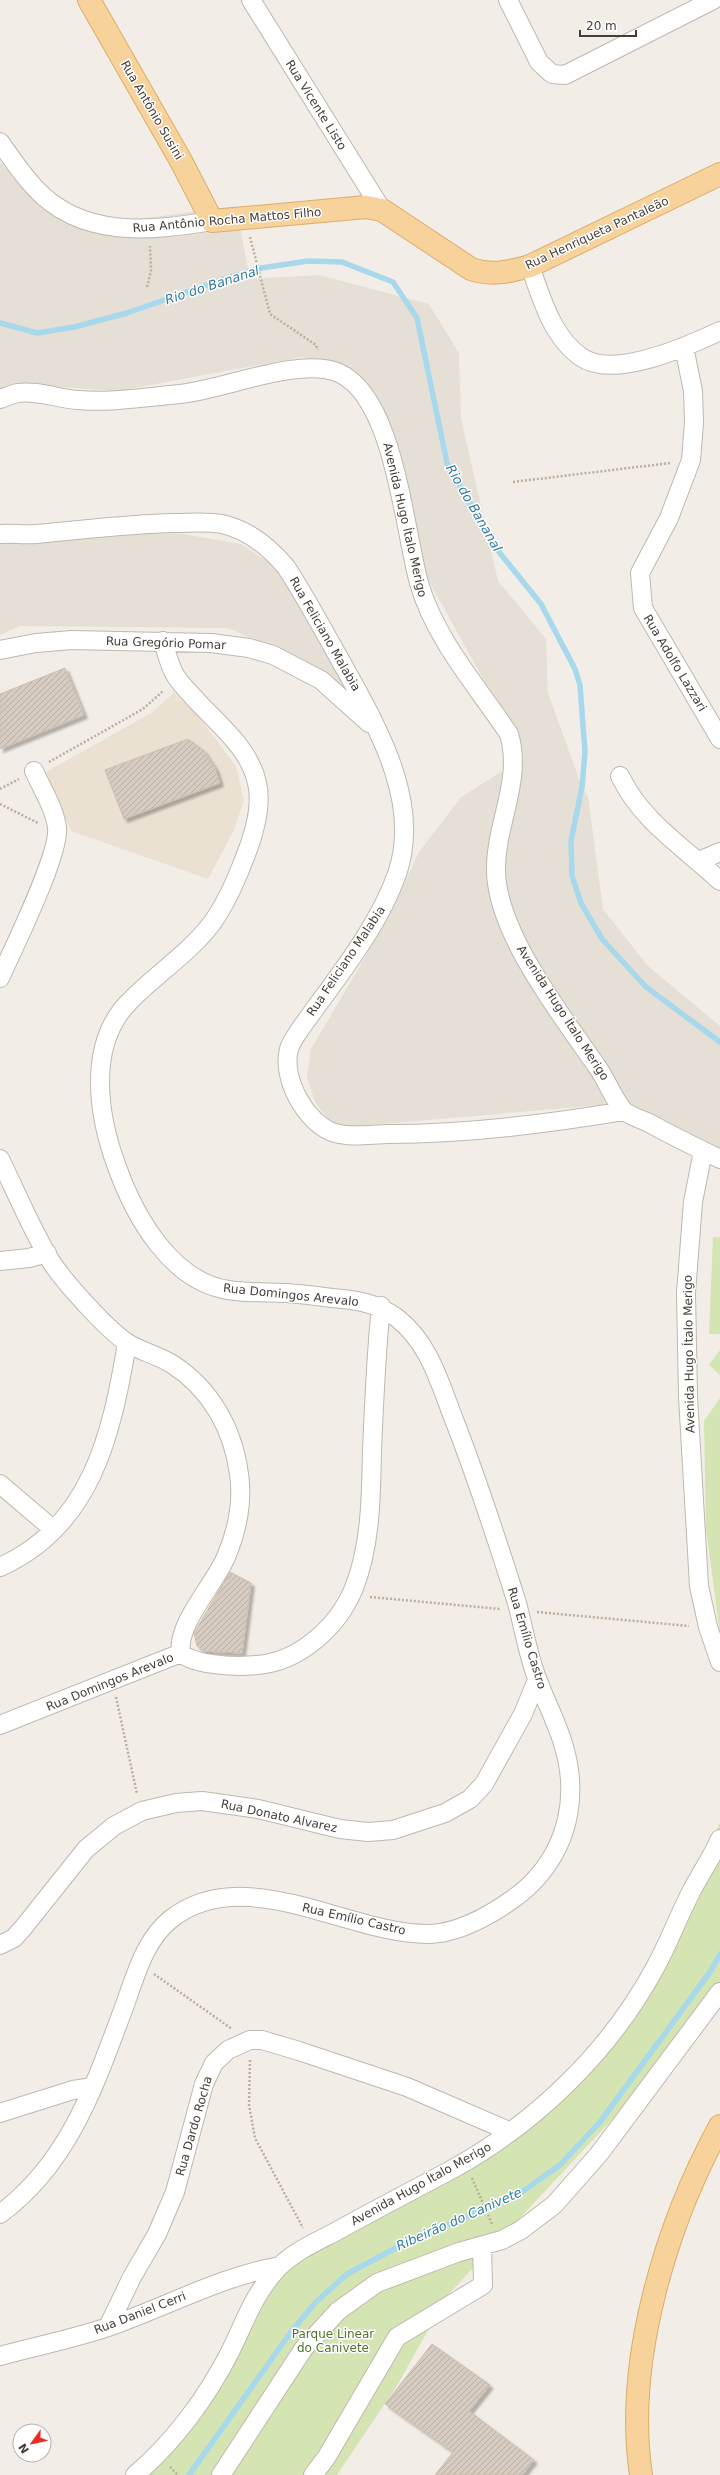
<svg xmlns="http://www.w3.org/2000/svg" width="720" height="2475" viewBox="0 0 720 2475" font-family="'DejaVu Sans',sans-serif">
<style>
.residential{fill:#e6dfd6}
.education{fill:#ebe1d2}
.green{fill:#d4e4b3}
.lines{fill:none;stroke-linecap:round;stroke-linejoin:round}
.stream{stroke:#a7d8eb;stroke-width:5.5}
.building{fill:url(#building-hatch);stroke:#cdbfb1;filter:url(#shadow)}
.minor-casing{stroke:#c0b7ad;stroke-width:20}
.major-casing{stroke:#dbad6c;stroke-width:24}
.path{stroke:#beae9d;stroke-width:2.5;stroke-dasharray:2 2;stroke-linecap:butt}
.minor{stroke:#fff;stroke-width:18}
.major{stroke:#f7d29b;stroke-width:22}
.labels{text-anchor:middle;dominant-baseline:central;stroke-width:3;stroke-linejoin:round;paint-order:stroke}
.street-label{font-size:12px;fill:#453e37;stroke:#fff}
.park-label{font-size:12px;fill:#50732e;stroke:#fff}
.water-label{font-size:13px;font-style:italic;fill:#337b9b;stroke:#fff}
</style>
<defs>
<pattern id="building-hatch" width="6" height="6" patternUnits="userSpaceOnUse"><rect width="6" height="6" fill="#d6cbc0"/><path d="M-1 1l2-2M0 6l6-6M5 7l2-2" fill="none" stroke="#b9afa6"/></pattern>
<filter id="shadow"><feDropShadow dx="3.5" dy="3.5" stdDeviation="1" flood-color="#0004"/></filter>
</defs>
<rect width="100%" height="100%" fill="#f2eee7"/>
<path class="residential" d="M 0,162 L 34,198 L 117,222 L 236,206 L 250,279 L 319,275 L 429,304 L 459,353 L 461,418 L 498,581 L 546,639 L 548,693 L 582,787 L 588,796 L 603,909 L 647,965 L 720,1026 L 720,1150 L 614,1104 L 335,1128 L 315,1102 L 307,1078 L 311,1049 L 388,918 L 419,852 L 461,797 L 520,760 L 505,719 L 418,561 L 357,377 L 302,357 L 118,391 L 13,384 L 0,402 Z
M 0,527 L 183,534 L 241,544 L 278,568 L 367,720 L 317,667 L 228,628 L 20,626 L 0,635 Z"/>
<path class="education" d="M 174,693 L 198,716 L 236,766 L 244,801 L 234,830 L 208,879 L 71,831 L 46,772 L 151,713 Z"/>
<path class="green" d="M 713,1237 L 720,1237 L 720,1334 L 709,1334 Z
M 720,1350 L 720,1375 L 709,1365 Z
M 720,1398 L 720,1634 L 706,1529 L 704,1421 Z
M 720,1822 L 720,2004 L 447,2296 L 398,2384 L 337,2475 L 146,2475 L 184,2437 L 224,2384 L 267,2298 L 288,2268 L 456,2175 L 591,2065 L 679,1922 Z"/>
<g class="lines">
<path class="stream" d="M 0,323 L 37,333 L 74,327 L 127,313 L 227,278 L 261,268 L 308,261 L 342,262 L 393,282 L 417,318 L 447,463 L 495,547 L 541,604 L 575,669 L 580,685 L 585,752 L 582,787 L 571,841 L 572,876 L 581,903 L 602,939 L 646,987 L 720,1042
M 189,2475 L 291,2332 L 315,2303 L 347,2274 L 407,2242 L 516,2196 L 560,2165 L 600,2122 L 710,1972 L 720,1954"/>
</g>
<path class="building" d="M 65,668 L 84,715 L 0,749 L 0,694 Z
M 188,739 L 203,750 L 215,768 L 220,783 L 124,819 L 105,770 Z
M 230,1572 L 251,1583 L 242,1653 L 203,1651 L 197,1646 L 194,1633 Z
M 432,2344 L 490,2385 L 469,2411 L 534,2460 L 522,2475 L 435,2475 L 453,2452 L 385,2404 Z"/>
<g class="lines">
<defs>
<path id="minor" d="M 251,0 L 382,210
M 508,0 L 539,62 L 552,74 L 565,75 L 713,0
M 0,142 C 11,158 22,174 35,188 C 82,239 151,231 212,221
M 530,266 C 541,297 552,337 581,357 C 614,380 688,346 720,331
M 684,347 L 693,391 L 694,423 L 691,460 L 669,518 L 640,573 L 643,608 L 720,739
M 0,399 C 6,397 12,394 18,393 C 37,390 59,399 78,400 C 111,403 146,397 180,394 C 223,390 299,356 339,373 C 394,397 404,529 419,583 C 435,639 477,686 509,734 C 523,781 495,824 496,871 C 497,934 563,1017 598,1068 C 607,1081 613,1098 623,1110 C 628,1115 640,1119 647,1122 C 671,1135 695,1147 720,1159
M 0,534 C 12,533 24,535 36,534 C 82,530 127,524 173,523 C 188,523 206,521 222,524 C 249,530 269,547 286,567 C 305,596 321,626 338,656 C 373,720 423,799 397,874 C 377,930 335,980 301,1028 C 297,1034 291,1042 289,1049 C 281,1078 306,1124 335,1133 C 352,1138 372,1134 389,1134 C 467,1134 547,1124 624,1111
M 0,650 L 36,643 L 72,640 L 211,643 L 249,648 L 273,655 L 321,680 L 369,723
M 620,776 C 642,822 684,847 720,881
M 699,861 L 720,852
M 0,978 C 13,949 60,854 57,828 C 55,809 42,789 34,771
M 703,1151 L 693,1202 L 686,1293 L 688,1397 L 699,1586 L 708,1627 L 720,1662
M 0,1159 C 16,1192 31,1228 50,1260 C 59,1274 71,1288 82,1300 C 96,1315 109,1330 126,1342 C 139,1351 158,1355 172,1364 C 211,1389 233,1429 239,1474 C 243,1502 237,1531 226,1557 C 215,1584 176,1624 181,1653
M 0,1261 L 29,1258 L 47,1253
M 0,1484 L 54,1530
M 0,1567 C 92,1526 112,1433 127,1343
M 181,1653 C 196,1666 238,1667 257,1665 C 299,1662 338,1627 354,1588 C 371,1545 371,1496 372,1451 C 374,1402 376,1354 381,1306
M 0,1725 L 181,1653
M 0,1945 L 14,1938 L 23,1928 L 86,1849 L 114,1826 L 142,1811 L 176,1803 L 202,1801 L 258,1809 L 340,1829 L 368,1832 L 393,1830 L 445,1813 L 470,1799 L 484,1784 L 523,1714 L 537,1680
M 0,2113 L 73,2090 L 93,2087
M 0,2214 C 69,2163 94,2087 123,2010 C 135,1978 144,1940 171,1919 C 245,1861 349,1935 429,1934 C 459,1933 489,1916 513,1899 C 552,1871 573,1829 570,1780 C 568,1744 551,1714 538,1681 C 528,1656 524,1629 517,1603 C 497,1540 477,1478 453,1417 C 439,1381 429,1343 397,1318 C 377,1303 357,1300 332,1298 C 317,1296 301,1294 286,1293 C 267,1292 247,1293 228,1290 C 171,1281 135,1217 117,1167 C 98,1116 87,1046 128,1003 C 154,975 188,955 212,923 C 225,905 235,883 243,862 C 253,838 263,808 257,783 C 250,749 219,725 196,700 C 189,692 179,683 174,673 C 169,664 166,651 163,641
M 108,2327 L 132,2277 L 157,2234 L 175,2192 L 204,2084 L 214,2063 L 228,2050 L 250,2040 L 262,2040 L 299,2051 L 407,2087 L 511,2132
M 0,2356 C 36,2346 73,2339 108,2327 C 166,2307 219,2277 280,2266
M 135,2475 C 174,2442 207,2397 230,2352 C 246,2320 253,2295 278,2268 C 293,2252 316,2242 335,2232 C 373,2211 411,2191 449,2171 C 534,2125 610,2052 656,1966 C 669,1942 679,1915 692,1890 C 701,1873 712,1857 720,1839
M 221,2475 L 304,2348 L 338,2311 L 377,2283 L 459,2252 L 502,2240 L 521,2230 L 554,2205 L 599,2154 L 720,1992
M 313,2475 L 326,2458 L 397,2337 L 483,2285 L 482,2246"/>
<path id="major" d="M 89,0 L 181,161 L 212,221 L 366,207 L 382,210 L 471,269 C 491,276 509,272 530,266 L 720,174
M 641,2475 C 624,2362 666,2225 720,2126"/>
</defs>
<use href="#minor" class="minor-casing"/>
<use href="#major" class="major-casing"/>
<path class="path" d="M 250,237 L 270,314 L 316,345 L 318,350
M 147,287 L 151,271 L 150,246
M 513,482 L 670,463
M 49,762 L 143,709 L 163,691
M 0,789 L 19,779
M 0,804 L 38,823
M 370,1597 L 500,1609
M 537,1612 L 689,1626
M 116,1697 L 137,1794
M 154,1974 L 232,2029
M 250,2060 L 249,2105 L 255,2138 L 303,2228
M 472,2178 L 492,2224
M 170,2467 L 178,2475"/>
<use href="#minor" class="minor"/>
<use href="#major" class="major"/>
</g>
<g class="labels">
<g class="street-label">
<text transform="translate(316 105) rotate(58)">Rua Vicente Listo</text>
<text transform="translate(152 110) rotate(60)">Rua Antônio Susini</text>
<text transform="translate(227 220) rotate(-5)">Rua Antônio Rocha Mattos Filho</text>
<text transform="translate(597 233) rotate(-25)">Rua Henriqueta Pantaleão</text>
<text transform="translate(405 520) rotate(77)">Avenida Hugo Ítalo Merigo</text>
<text transform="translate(325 634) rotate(60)">Rua Feliciano Malabia</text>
<text transform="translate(166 643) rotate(2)">Rua Gregório Pomar</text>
<text transform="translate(675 663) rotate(59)">Rua Adolfo Lazzari</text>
<text transform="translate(346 961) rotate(-56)">Rua Feliciano Malabia</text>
<text transform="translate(563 1013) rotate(57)">Avenida Hugo Ítalo Merigo</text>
<text transform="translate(291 1295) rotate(6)">Rua Domingos Arevalo</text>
<text transform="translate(689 1354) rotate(-91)">Avenida Hugo Ítalo Merigo</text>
<text transform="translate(527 1638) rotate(73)">Rua Emílio Castro</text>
<text transform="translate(110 1682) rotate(-22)">Rua Domingos Arevalo</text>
<text transform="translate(279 1816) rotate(12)">Rua Donato Alvarez</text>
<text transform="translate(354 1919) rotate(13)">Rua Emílio Castro</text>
<text transform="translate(194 2126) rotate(-74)">Rua Dardo Rocha</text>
<text transform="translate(421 2184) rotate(-29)">Avenida Hugo Ítalo Merigo</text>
<text transform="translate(140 2313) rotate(-21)">Rua Daniel Cerri</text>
</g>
<g class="park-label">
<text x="333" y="2334">Parque Linear<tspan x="333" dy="14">do Canivete</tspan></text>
</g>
<g class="water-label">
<text transform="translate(212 285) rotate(-18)">Rio do Bananal</text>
<text transform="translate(474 508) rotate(60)">Rio do Bananal</text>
<text transform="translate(459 2219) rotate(-24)">Ribeirão do Canivete</text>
</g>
</g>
<g transform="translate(32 2443) rotate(237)"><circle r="19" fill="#ffffff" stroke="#b5b2af"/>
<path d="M0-3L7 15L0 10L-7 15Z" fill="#eb2c25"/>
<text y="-6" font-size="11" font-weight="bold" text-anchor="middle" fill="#453e37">N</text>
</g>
<path d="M580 30v6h56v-6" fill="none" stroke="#453e37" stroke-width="2"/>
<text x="586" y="30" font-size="12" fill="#453e37" stroke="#ffffff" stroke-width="3" paint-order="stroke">20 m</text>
</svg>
